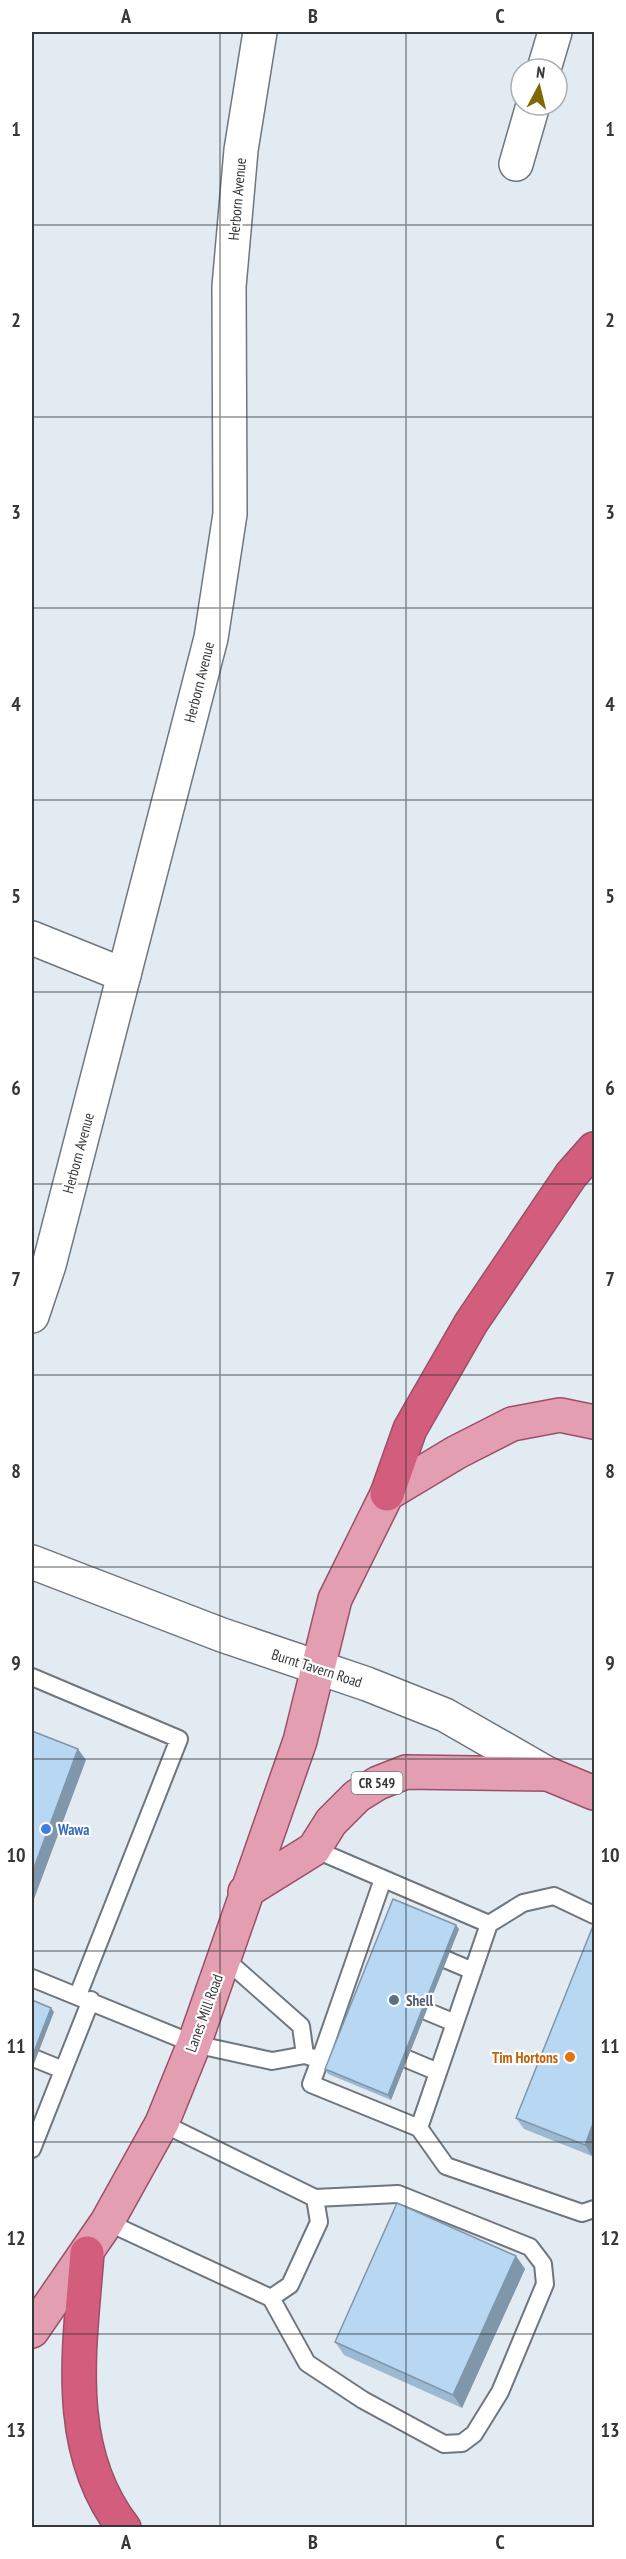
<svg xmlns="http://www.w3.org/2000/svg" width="626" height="2559" viewBox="0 0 626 2559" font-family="'PT Sans Narrow',sans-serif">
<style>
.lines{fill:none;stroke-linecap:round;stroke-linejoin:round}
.service-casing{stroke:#6f767d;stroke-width:20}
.minor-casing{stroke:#6f767d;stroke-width:36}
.tertiary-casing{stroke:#6f767d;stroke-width:36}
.primary-casing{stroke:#9b5066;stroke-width:36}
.motorway-casing{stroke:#9b5066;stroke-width:36}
.service{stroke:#fff;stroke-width:16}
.minor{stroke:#fff;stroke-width:33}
.tertiary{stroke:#fff;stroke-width:33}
.primary{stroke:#e49eb1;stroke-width:33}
.motorway{stroke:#d25d7d;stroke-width:33}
.wall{fill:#9db9d1}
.shaded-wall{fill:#8096aa}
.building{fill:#b7d7f3;stroke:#8096aa;stroke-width:1.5}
.grid{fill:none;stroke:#35383b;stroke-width:1.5;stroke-opacity:0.55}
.shop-dot{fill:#3f7fe0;stroke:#fff;stroke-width:2}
.service-dot{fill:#5c6f8a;stroke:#fff;stroke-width:2}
.food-dot{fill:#e8710a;stroke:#fff;stroke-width:2}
.labels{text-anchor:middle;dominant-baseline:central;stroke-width:4.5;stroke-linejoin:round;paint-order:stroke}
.shield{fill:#fff;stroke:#727476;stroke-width:1.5}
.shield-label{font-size:14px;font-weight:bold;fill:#35383b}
.street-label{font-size:15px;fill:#35383b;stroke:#fff}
.shop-label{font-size:15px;font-weight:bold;fill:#366cbe;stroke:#fff;text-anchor:start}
.service-label{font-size:15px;font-weight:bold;fill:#4e5e75;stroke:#fff;text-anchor:start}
.food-label{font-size:15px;font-weight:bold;fill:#c56008;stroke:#fff;text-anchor:end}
.neatline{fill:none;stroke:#35383b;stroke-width:2}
.grid-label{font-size:20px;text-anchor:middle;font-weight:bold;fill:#35383b}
</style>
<rect width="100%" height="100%" fill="#e2eaf2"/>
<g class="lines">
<defs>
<path id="service" d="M 32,1677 L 179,1739 L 78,1995
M 314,1849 L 489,1924
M 447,1960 L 473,1971
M 32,1978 L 194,2044 L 272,2061 L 305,2055 L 301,2026 L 224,1958
M 426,2011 L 455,2023
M 305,2055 L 320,2060 L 311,2084 L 419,2128 L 446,2166 L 582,2213 L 594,2209
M 36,2059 L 63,2070
M 407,2059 L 438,2072
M 320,2060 L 383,1879
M 419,2128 L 489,1924 L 523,1903 L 554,1896 L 594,1915
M 32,2149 L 91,2000
M 107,2222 L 271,2298 L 290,2285 L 319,2222 L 315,2198 L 162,2123
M 271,2298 L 307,2363 L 363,2400 L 444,2444 L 462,2443 L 474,2434 L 500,2392 L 545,2284 L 543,2264 L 530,2247 L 398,2194 L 315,2198"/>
<path id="minor" d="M 544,69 L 555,32
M 516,164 L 533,105
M 32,938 L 124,975"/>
<path id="tertiary" d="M 32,1316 L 49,1265 L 211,638 L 230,514 L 229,287 L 241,150 L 260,32
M 32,1562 L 222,1635 L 367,1684 L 445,1715 L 548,1774"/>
<path id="primary" d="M 245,1892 L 314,1849 L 331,1822 L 357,1796 L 378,1783 L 406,1772 L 548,1774 L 594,1793
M 32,2331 L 107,2222 L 162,2123 L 194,2044 L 300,1741 L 335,1599 L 387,1494 L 457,1452 L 512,1424 L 560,1415 L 594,1422"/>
<path id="motorway" d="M 387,1494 L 410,1429 L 471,1323 L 571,1175 L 594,1149
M 87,2253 C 80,2346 62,2448 124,2528"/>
</defs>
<use href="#service" class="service-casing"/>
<use href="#minor" class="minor-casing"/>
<use href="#tertiary" class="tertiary-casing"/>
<use href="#primary" class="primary-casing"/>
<use href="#motorway" class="motorway-casing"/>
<use href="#service" class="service"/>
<use href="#minor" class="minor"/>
<use href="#tertiary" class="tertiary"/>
<use href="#primary" class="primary"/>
<use href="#motorway" class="motorway"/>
</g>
<path class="wall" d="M 594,1927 L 592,2156 L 524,2129 L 516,2118 Z
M 459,1929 L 391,2100 L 328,2074 L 325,2069 Z
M 516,2256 L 525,2269 L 462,2408 L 344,2355 L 335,2342 Z"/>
<path class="shaded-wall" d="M 78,1749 L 86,1760 L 34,1899 L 32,1896 L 32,1873 Z
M 456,1925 L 459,1929 L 391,2100 L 388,2095 Z
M 51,2008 L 54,2012 L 32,2069 L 32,2057 Z
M 594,2121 L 594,2151 L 592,2156 L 585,2145 Z
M 516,2256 L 525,2269 L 462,2408 L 453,2395 Z"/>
<path class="building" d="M 32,1731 L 78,1749 L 32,1873 Z
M 393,1899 L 456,1925 L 388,2095 L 325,2069 Z
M 593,1926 L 594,1927 L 594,2121 L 585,2145 L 516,2118 Z
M 32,2000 L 51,2008 L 32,2057 Z
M 397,2203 L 516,2256 L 453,2395 L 335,2342 Z"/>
<path class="grid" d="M 220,32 L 220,2528M 406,32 L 406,2528M 32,225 L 594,225M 32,417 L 594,417M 32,608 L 594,608M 32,800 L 594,800M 32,992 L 594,992M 32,1184 L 594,1184M 32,1375 L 594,1375M 32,1567 L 594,1567M 32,1759 L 594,1759M 32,1951 L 594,1951M 32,2142 L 594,2142M 32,2334 L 594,2334"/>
<circle class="shop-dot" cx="46" cy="1829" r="6"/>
<circle class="service-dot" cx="394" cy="2000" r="6"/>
<circle class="food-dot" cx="570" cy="2057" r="6"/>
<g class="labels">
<rect class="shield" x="351.5" y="1772" width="51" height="22" rx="4.5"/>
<g class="shield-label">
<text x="377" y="1783">CR 549</text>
</g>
<g class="street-label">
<text transform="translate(237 199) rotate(-85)">Herborn Avenue</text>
<text transform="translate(199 682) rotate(-76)">Herborn Avenue</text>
<text transform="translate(78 1153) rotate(-75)">Herborn Avenue</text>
<text transform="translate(317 1668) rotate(18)">Burnt Tavern Road</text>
<text transform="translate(204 2013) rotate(-70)">Lanes Mill Road</text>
</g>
<g class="shop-label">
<text x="58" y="1829">Wawa</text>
</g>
<g class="service-label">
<text x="406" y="2000">Shell</text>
</g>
<g class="food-label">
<text x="558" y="2057">Tim Hortons</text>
</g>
</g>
<rect width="626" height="2559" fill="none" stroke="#ffffff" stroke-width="66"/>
<g transform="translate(539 87) rotate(7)"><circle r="28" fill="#ffffff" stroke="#aeafb1" stroke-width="1.5"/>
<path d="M0-4.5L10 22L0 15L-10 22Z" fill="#7f6900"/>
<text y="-9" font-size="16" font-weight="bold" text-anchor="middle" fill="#35383b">N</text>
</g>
<rect x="33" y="33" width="560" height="2493" class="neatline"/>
<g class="grid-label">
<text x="126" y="23">A</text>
<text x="313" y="23">B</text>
<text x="500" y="23">C</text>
<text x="16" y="136">1</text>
<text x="610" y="136">1</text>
<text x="16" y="327">2</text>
<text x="610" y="327">2</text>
<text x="16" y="519">3</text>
<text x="610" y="519">3</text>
<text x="16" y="711">4</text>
<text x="610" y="711">4</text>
<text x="16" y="903">5</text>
<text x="610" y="903">5</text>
<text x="16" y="1095">6</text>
<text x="610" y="1095">6</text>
<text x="16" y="1286">7</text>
<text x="610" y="1286">7</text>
<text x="16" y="1478">8</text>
<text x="610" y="1478">8</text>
<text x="16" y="1670">9</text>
<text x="610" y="1670">9</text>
<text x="16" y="1862">10</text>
<text x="610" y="1862">10</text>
<text x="16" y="2053">11</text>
<text x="610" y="2053">11</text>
<text x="16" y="2245">12</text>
<text x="610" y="2245">12</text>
<text x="16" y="2437">13</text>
<text x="610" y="2437">13</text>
<text x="126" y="2549">A</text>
<text x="313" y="2549">B</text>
<text x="500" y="2549">C</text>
</g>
</svg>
